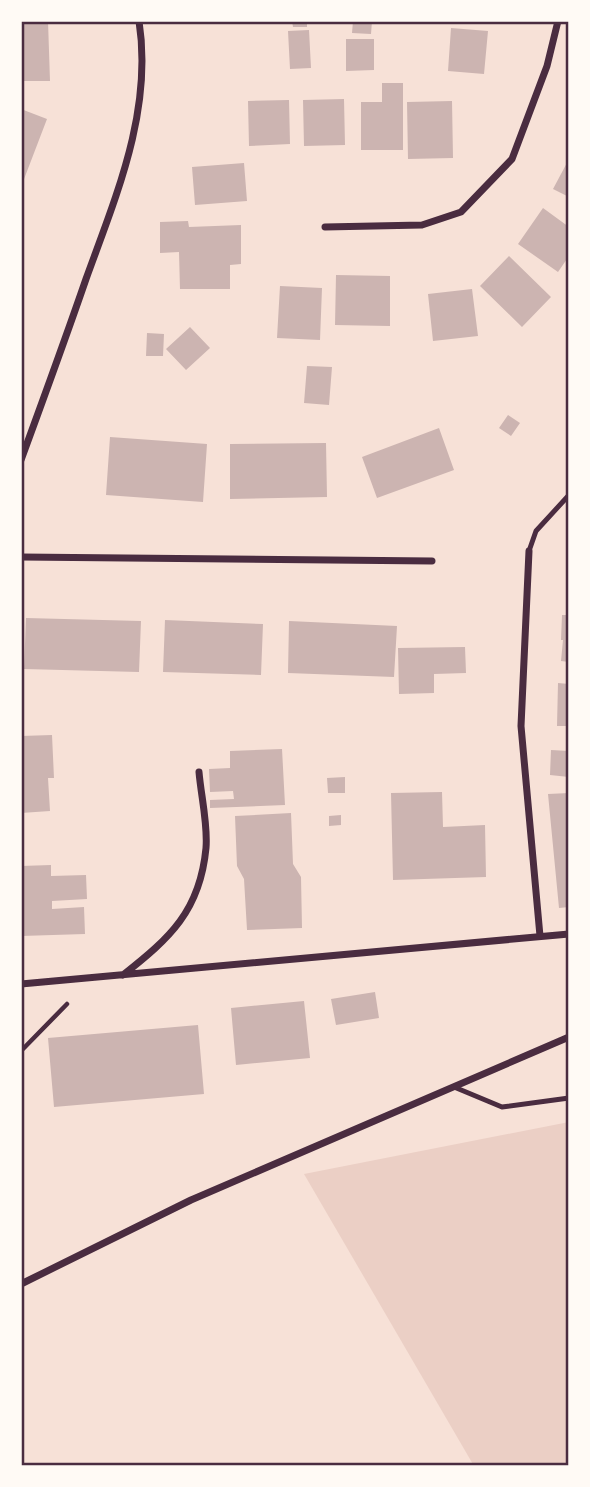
<svg xmlns="http://www.w3.org/2000/svg" width="590" height="1487" viewBox="0 0 590 1487" font-family="'Sofia Sans Condensed',sans-serif">
<style>
.green{fill:#ebcfc5}
.building{fill:#ccb4b1}
.lines{fill:none;stroke-linecap:round;stroke-linejoin:round}
.path{stroke:#4a2c40;stroke-width:4.5}
.service{stroke:#4a2c40;stroke-width:5}
.minor{stroke:#4a2c40;stroke-width:7}
.neatline{fill:none;stroke:#4a2c40;stroke-width:2.5}
</style>
<rect width="100%" height="100%" fill="#f7e1d7"/>
<path class="green" d="M 569,1122 L 569,1466 L 474,1466 L 304,1174 Z"/>
<path class="building" d="M 21,21 L 48,21 L 50,81 L 21,81 Z
M 292,21 L 307,21 L 307,27 L 293,27 Z
M 353,21 L 372,21 L 371,34 L 352,33 Z
M 451,28 L 488,31 L 484,74 L 448,71 Z
M 309,30 L 311,68 L 290,69 L 288,31 Z
M 346,39 L 374,39 L 374,70 L 346,71 Z
M 382,83 L 403,83 L 403,150 L 361,150 L 361,102 L 382,102 Z
M 344,99 L 345,145 L 304,146 L 303,100 Z
M 289,100 L 290,144 L 249,146 L 248,101 Z
M 452,101 L 453,158 L 408,159 L 407,102 Z
M 21,109 L 47,119 L 21,187 Z
M 569,159 L 569,197 L 553,189 Z
M 244,163 L 247,201 L 195,205 L 192,167 Z
M 543,208 L 569,227 L 569,256 L 558,272 L 518,244 Z
M 188,221 L 189,227 L 241,225 L 241,264 L 230,265 L 230,289 L 180,289 L 179,252 L 160,253 L 160,222 Z
M 509,256 L 551,297 L 522,327 L 480,286 Z
M 336,275 L 390,276 L 390,326 L 335,325 Z
M 280,286 L 322,288 L 320,340 L 277,338 Z
M 472,289 L 478,336 L 433,341 L 428,294 Z
M 190,327 L 210,348 L 186,370 L 166,349 Z
M 147,333 L 164,334 L 163,356 L 146,356 Z
M 307,366 L 332,367 L 329,405 L 304,403 Z
M 508,415 L 520,423 L 511,436 L 499,428 Z
M 439,428 L 454,470 L 377,498 L 362,457 Z
M 110,437 L 207,444 L 203,502 L 106,495 Z
M 326,443 L 327,497 L 230,499 L 230,444 Z
M 562,615 L 569,615 L 569,662 L 561,661 L 563,640 L 561,640 Z
M 26,618 L 141,621 L 139,672 L 24,669 Z
M 165,620 L 263,624 L 261,675 L 163,672 Z
M 289,621 L 397,626 L 394,677 L 288,673 Z
M 465,647 L 466,673 L 434,674 L 434,693 L 399,694 L 398,648 Z
M 558,683 L 569,684 L 569,726 L 557,726 Z
M 52,735 L 54,778 L 48,778 L 50,811 L 21,813 L 21,736 Z
M 282,749 L 285,805 L 210,808 L 210,800 L 234,799 L 233,791 L 210,792 L 209,769 L 230,768 L 230,751 Z
M 551,750 L 569,751 L 569,777 L 550,775 Z
M 345,777 L 345,793 L 328,793 L 327,778 Z
M 442,792 L 443,827 L 485,825 L 486,877 L 393,880 L 391,793 Z
M 569,793 L 569,907 L 559,908 L 548,794 Z
M 291,813 L 293,864 L 301,877 L 302,928 L 247,930 L 244,879 L 237,866 L 235,816 Z
M 341,815 L 341,825 L 329,826 L 329,816 Z
M 51,865 L 51,876 L 86,875 L 87,899 L 52,901 L 52,909 L 84,907 L 85,934 L 21,936 L 21,866 Z
M 375,992 L 379,1018 L 336,1025 L 331,999 Z
M 304,1001 L 310,1058 L 236,1065 L 231,1008 Z
M 198,1025 L 204,1094 L 54,1107 L 48,1038 Z"/>
<g class="lines">
<path class="path" d="M 21,1051 L 67,1004"/>
<path class="service" d="M 529,551 L 536,531 L 569,495
M 454,1087 L 502,1107 L 569,1098"/>
<path class="minor" d="M 325,227 L 422,225 L 461,212 L 512,159 L 547,66 L 558,21
M 21,460 C 43,400 65,340 86,279 C 116,196 153,111 139,21
M 529,551 L 521,726 L 540,936
M 21,557 L 432,561
M 123,975 C 170,938 200,911 206,848 C 208,824 201,796 199,772
M 21,984 L 569,934
M 21,1284 L 191,1200 L 569,1037"/>
</g>
<rect width="590" height="1487" fill="none" stroke="#fffaf5" stroke-width="46"/>
<rect x="23" y="23" width="544" height="1441" class="neatline"/>
</svg>
